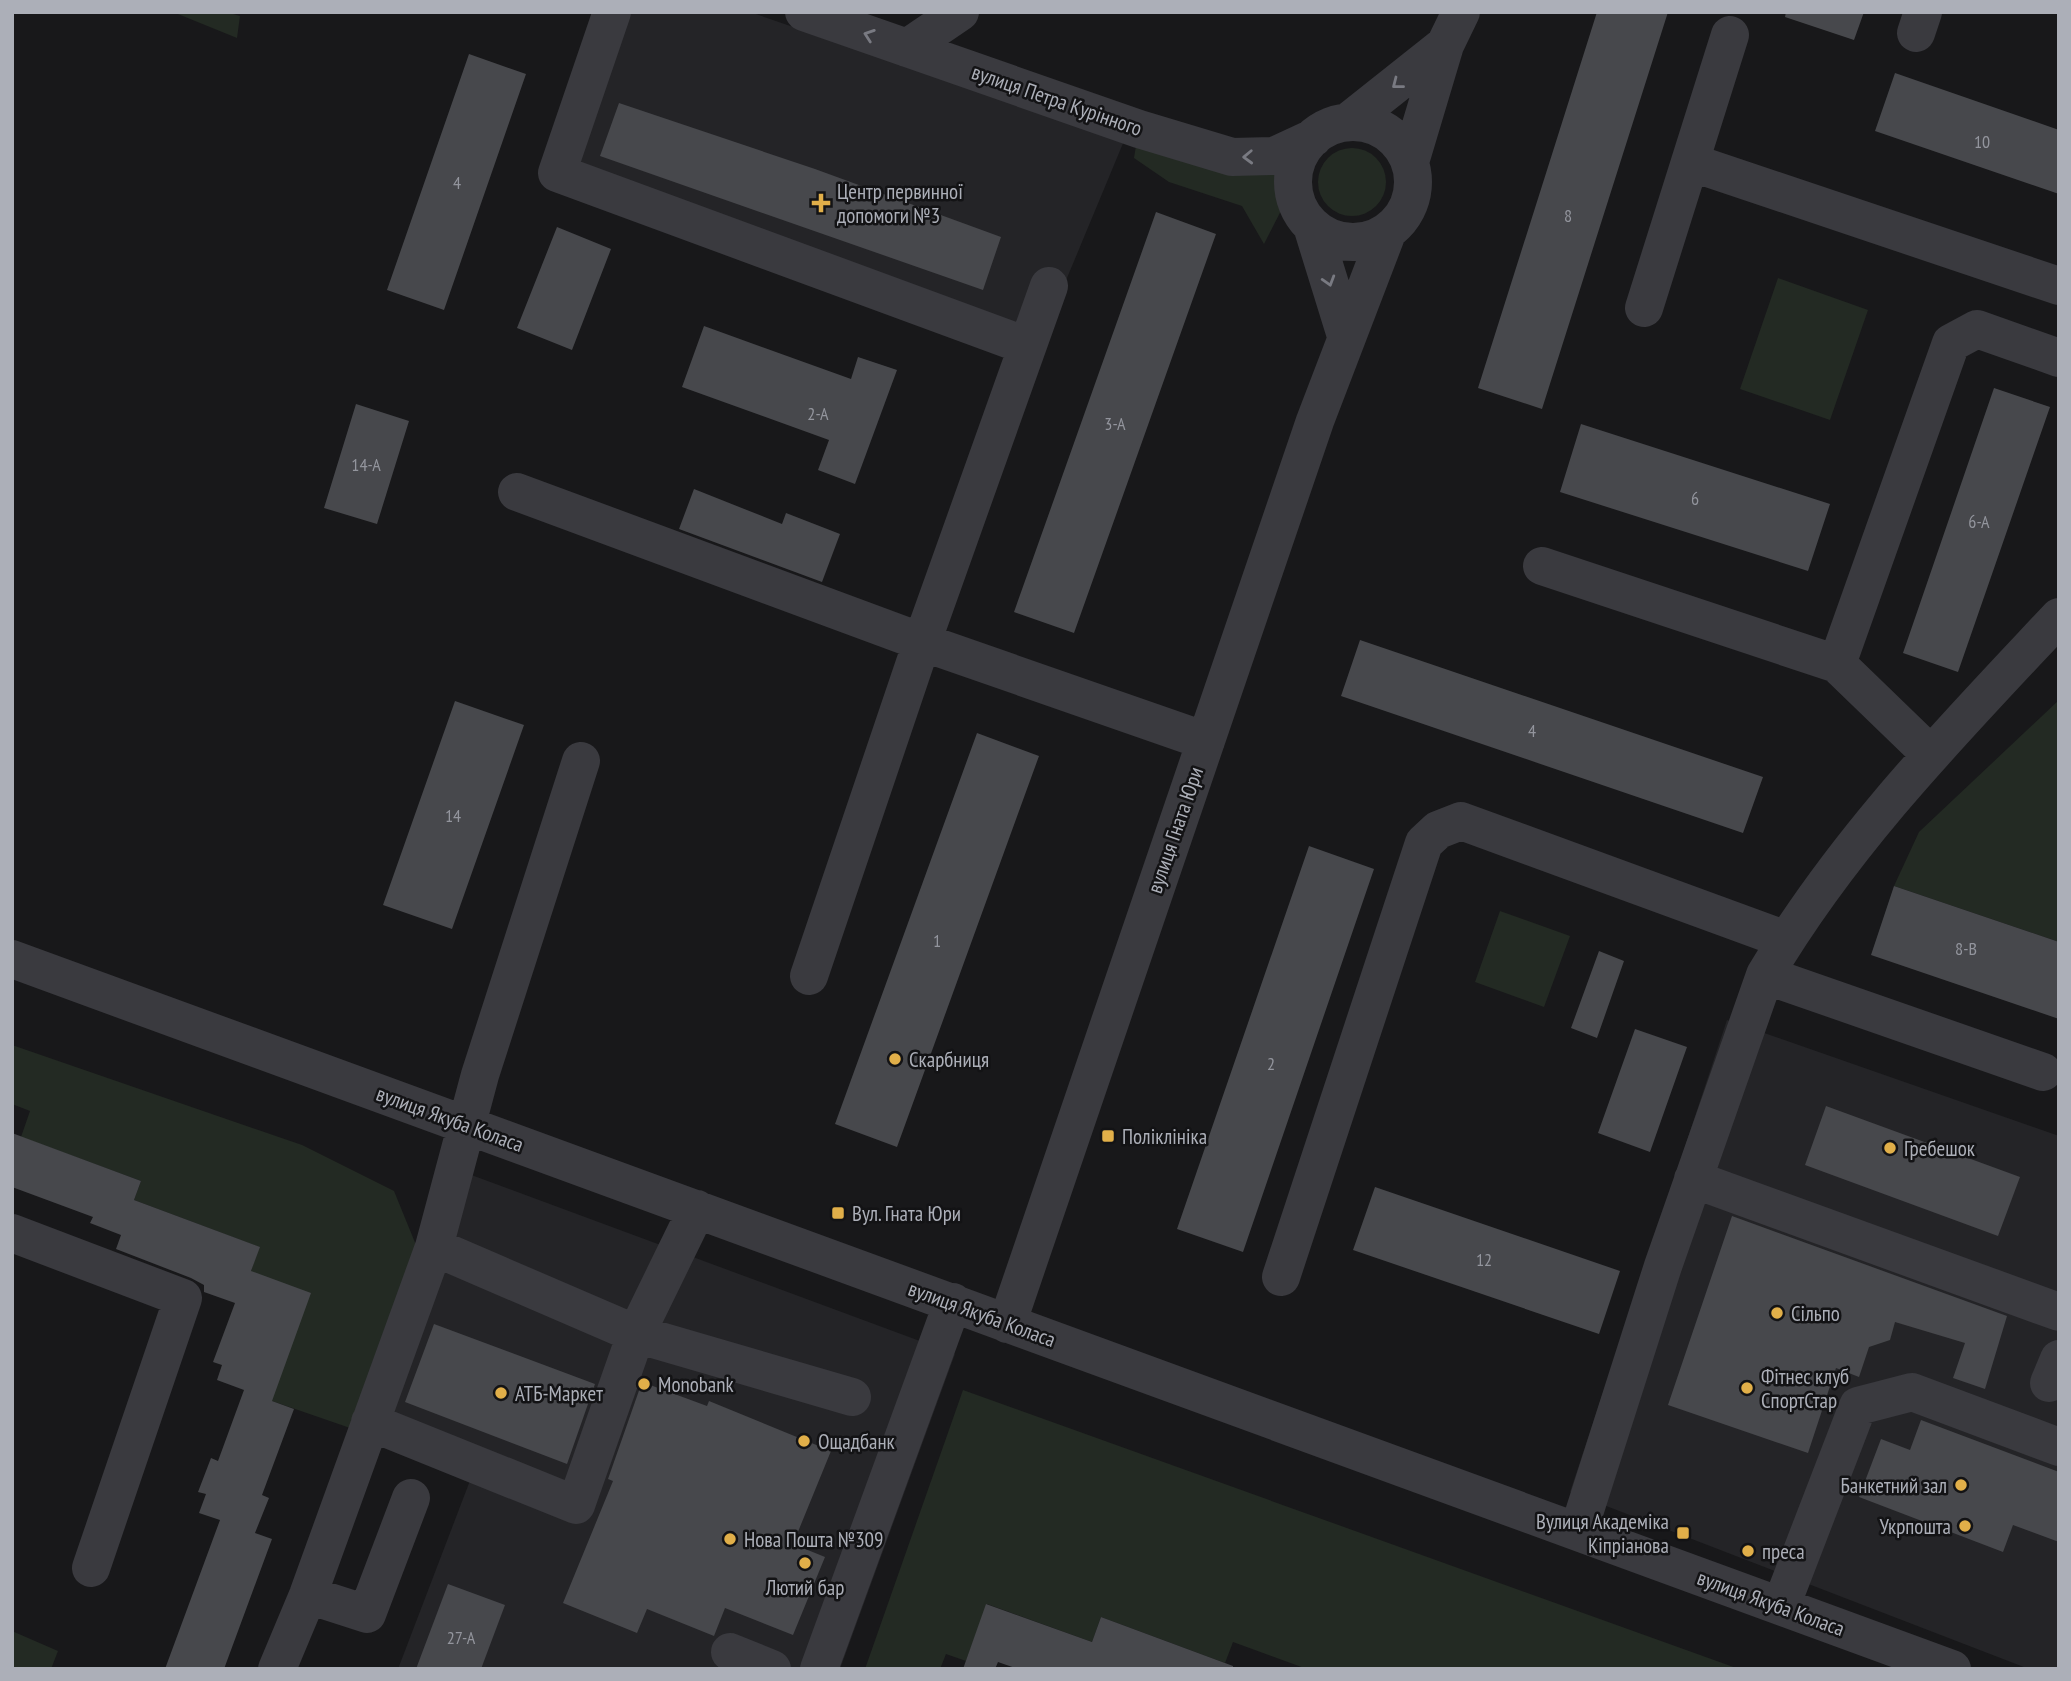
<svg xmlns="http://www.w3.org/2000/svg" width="2071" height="1681" viewBox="0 0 2071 1681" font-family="'PT Sans Narrow',sans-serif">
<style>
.built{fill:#242427}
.green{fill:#232a23}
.building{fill:#47484c}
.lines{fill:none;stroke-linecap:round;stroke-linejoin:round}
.minor{stroke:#3a3a3f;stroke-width:38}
.oneway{stroke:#797a82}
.poi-dot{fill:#e1af49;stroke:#131315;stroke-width:2.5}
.labels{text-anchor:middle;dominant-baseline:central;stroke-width:5;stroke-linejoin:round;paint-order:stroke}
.number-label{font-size:18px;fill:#93959d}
.street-label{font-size:21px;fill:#acafb8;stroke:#131315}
.poi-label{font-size:21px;fill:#acafb8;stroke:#131315;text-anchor:start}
</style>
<rect width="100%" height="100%" fill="#18181a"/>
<path class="built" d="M 620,12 L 750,12 L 1124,141 L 1032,362 L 561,190 Z
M 1727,1020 L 2059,1136 L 2059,1669 L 2029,1669 L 1570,1492 Z
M 447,1166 L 955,1354 L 840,1669 L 398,1669 L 471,1478 L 361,1428 Z"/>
<path class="green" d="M 173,12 L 226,12 L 240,16 L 237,38 Z
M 1138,134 L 1295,154 L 1289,175 L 1289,195 L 1264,244 L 1242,206 L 1169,182 L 1134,158 Z
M1318 182a34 34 0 1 1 68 0a34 34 0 1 1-68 0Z
M 1778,278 L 1868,310 L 1830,420 L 1740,389 Z
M 2059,700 L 2059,942 L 1894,886 L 1919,832 Z
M 1500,911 L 1570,936 L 1544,1007 L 1475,982 Z
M 12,1045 L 302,1145 L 394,1191 L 416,1245 L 353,1429 L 272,1401 L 251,1271 L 259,1247 L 134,1200 L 141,1181 L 21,1137 L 30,1111 L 12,1104 Z
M 963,1390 L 1739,1669 L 1307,1669 L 1233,1642 L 1225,1663 L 1101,1617 L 1092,1642 L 987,1604 L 966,1661 L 946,1654 L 940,1669 L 865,1669 Z
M 12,1631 L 58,1651 L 51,1669 L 12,1669 Z"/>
<path class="building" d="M 1597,12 L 1668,12 L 1542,409 L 1478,388 Z
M 1786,12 L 1864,12 L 1854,40 L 1785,17 Z
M 469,54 L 526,74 L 444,310 L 387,290 Z
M 1895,73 L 2059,130 L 2059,194 L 1875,131 Z
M 619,103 L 815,169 L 1001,237 L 983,290 L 600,156 Z
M 1156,212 L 1216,234 L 1074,633 L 1014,612 Z
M 557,227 L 611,249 L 572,350 L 517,328 Z
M 704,326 L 851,379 L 858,357 L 897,370 L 855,484 L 818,470 L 829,440 L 682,387 Z
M 1994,388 L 2050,407 L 1958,672 L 1903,653 Z
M 356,404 L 409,421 L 377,524 L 324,508 Z
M 1581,424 L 1830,504 L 1808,571 L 1560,492 Z
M 694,489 L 782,524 L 786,513 L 840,534 L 822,582 L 679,529 Z
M 1360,640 L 1763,777 L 1743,833 L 1341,696 Z
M 455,701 L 524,725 L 452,929 L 383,905 Z
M 977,733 L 1039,756 L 897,1147 L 835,1124 Z
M 1309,846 L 1374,869 L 1243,1252 L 1177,1229 Z
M 1894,886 L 2059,942 L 2059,1019 L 1871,955 Z
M 1599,951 L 1624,961 L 1597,1038 L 1571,1028 Z
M 1635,1029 L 1687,1047 L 1650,1152 L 1598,1133 Z
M 1826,1106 L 2020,1177 L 1998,1236 L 1805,1165 Z
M 12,1133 L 141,1181 L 134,1200 L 260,1247 L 251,1271 L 311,1293 L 272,1401 L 294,1409 L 262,1495 L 269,1498 L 255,1533 L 272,1539 L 224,1669 L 165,1669 L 220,1520 L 199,1513 L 206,1494 L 198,1492 L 211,1458 L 218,1461 L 244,1390 L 217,1380 L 222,1365 L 213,1362 L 235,1303 L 204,1292 L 204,1285 L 191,1278 L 116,1249 L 121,1235 L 90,1223 L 93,1217 L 12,1187 Z
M 1375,1187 L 1620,1271 L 1599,1334 L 1353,1250 Z
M 1732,1216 L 2007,1316 L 1985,1389 L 1953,1378 L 1965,1343 L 1895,1322 L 1890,1340 L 1869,1347 L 1859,1377 L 1836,1368 L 1808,1453 L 1668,1405 Z
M 434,1324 L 595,1384 L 567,1464 L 405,1402 Z
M 642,1382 L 707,1406 L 709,1401 L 831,1451 L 793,1544 L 825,1557 L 793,1635 L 725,1608 L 714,1636 L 647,1609 L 637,1633 L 563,1603 L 613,1481 L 608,1479 Z
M 1921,1420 L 2059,1472 L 2059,1542 L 2013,1525 L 2003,1552 L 1859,1497 L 1881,1439 L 1910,1450 Z
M 448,1584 L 505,1605 L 481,1669 L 416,1669 Z
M 986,1604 L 1092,1642 L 1101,1617 L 1233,1666 L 1233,1669 L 1018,1669 L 998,1662 L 995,1669 L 963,1669 Z"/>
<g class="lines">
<path class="minor" d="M 612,12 L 557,173 L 1027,346
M 804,12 L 1139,129 L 1232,157 L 1274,156 L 1313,138
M 1916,33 L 1923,12
M 907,48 L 960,12
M 1348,122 L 1445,45
M1293 182a60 60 0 1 1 120 0a60 60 0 1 1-120 0Z
M 1410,162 L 1445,45 L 1461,12
M 1690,162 L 2059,286
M 1312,226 L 1346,336
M 1644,308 L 1730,35
M 517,492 L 922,642 L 1049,286
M 1542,566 L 1837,664 L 1930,754
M 1837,664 L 1951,343 L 1977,329 L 2059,358
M 12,959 L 1952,1669
M 1765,975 L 2043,1072
M 809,976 L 922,642 L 1206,741
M 1693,1179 L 2059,1312
M 12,1233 L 183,1298 L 91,1568
M 434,1247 L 636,1334 L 852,1397
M 1281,1277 L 1424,843 L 1438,830 L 1461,821 L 1786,940
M 1007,1324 L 1315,421 L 1387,233
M 2049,1383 L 2059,1359
M 370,1422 L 576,1505 L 636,1334 L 697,1209
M 1578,1532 L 1663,1266 L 1765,975 C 1844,841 1953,730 2059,617
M 308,1595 L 367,1614 L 411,1498
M 1781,1606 L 1858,1406 L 1912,1392 L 2059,1447
M 730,1652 L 772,1669
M 277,1669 L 308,1595 L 434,1247 L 480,1075 L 581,761
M 819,1669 L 953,1302"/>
</g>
<defs><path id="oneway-chevron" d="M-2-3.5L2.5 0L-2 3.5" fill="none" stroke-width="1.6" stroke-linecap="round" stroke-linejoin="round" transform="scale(1.75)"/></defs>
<g class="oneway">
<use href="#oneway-chevron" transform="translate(869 35) rotate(-161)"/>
<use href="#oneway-chevron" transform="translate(1397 84) rotate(142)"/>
<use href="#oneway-chevron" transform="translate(1248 157) rotate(178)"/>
<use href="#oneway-chevron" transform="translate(1329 281) rotate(73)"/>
</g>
<g class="poi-dot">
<path d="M817.5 192.5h7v7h7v7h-7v7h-7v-7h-7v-7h7z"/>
<circle cx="895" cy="1059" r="7"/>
<rect x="1101" y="1129" width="14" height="14" rx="3.5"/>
<circle cx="1890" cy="1148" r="7"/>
<rect x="831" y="1206" width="14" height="14" rx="3.5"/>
<circle cx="1777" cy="1313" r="7"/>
<circle cx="644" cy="1384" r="7"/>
<circle cx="1747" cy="1388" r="7"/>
<circle cx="501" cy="1393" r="7"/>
<circle cx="804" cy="1441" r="7"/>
<circle cx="1961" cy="1485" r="7"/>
<circle cx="1965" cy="1526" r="7"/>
<rect x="1676" y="1526" width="14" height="14" rx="3.5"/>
<circle cx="730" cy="1539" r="7"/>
<circle cx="1748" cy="1551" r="7"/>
<circle cx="805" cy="1563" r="7"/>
</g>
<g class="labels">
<g class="number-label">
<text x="1982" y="141">10</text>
<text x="457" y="182">4</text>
<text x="1568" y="215">8</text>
<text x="818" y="413">2-А</text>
<text x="1115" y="423">3-А</text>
<text x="366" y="464">14-А</text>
<text x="1695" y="498">6</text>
<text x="1979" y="521">6-А</text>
<text x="1532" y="730">4</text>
<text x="453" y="815">14</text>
<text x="937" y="940">1</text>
<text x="1966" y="948">8-В</text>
<text x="1271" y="1063">2</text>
<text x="1484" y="1259">12</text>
<text x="461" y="1637">27-А</text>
</g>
<g class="street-label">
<text transform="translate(1057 100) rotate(19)">вулиця Петра Курінного</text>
<text transform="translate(1175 830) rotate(-71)">вулиця Гната Юри</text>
<text transform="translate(450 1119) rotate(20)">вулиця Якуба Коласа</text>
<text transform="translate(982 1314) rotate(20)">вулиця Якуба Коласа</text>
<text transform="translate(1771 1603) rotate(20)">вулиця Якуба Коласа</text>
</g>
<g class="poi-label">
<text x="837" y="191">Центр первинної<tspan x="837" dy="24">допомоги №3</tspan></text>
<text x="909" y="1059">Скарбниця</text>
<text x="1122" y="1136">Поліклініка</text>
<text x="1904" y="1148">Гребешок</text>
<text x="852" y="1213">Вул. Гната Юри</text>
<text x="1791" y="1313">Сільпо</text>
<text x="1761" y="1376">Фітнес клуб<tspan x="1761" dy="24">СпортСтар</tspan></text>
<text x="658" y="1384">Monobank</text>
<text x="515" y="1393">АТБ-Маркет</text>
<text x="818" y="1441">Ощадбанк</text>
<text x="1947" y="1485" text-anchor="end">Банкетний зал</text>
<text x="1669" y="1521" text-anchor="end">Вулиця Академіка<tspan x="1669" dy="24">Кіпріанова</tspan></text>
<text x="1951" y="1526" text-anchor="end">Укрпошта</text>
<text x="744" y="1539">Нова Пошта №309</text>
<text x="1762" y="1551">преса</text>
<text x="805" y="1587" text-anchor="middle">Лютий бар</text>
</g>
</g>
<rect width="2071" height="1681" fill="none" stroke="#acafb8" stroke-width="28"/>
</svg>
